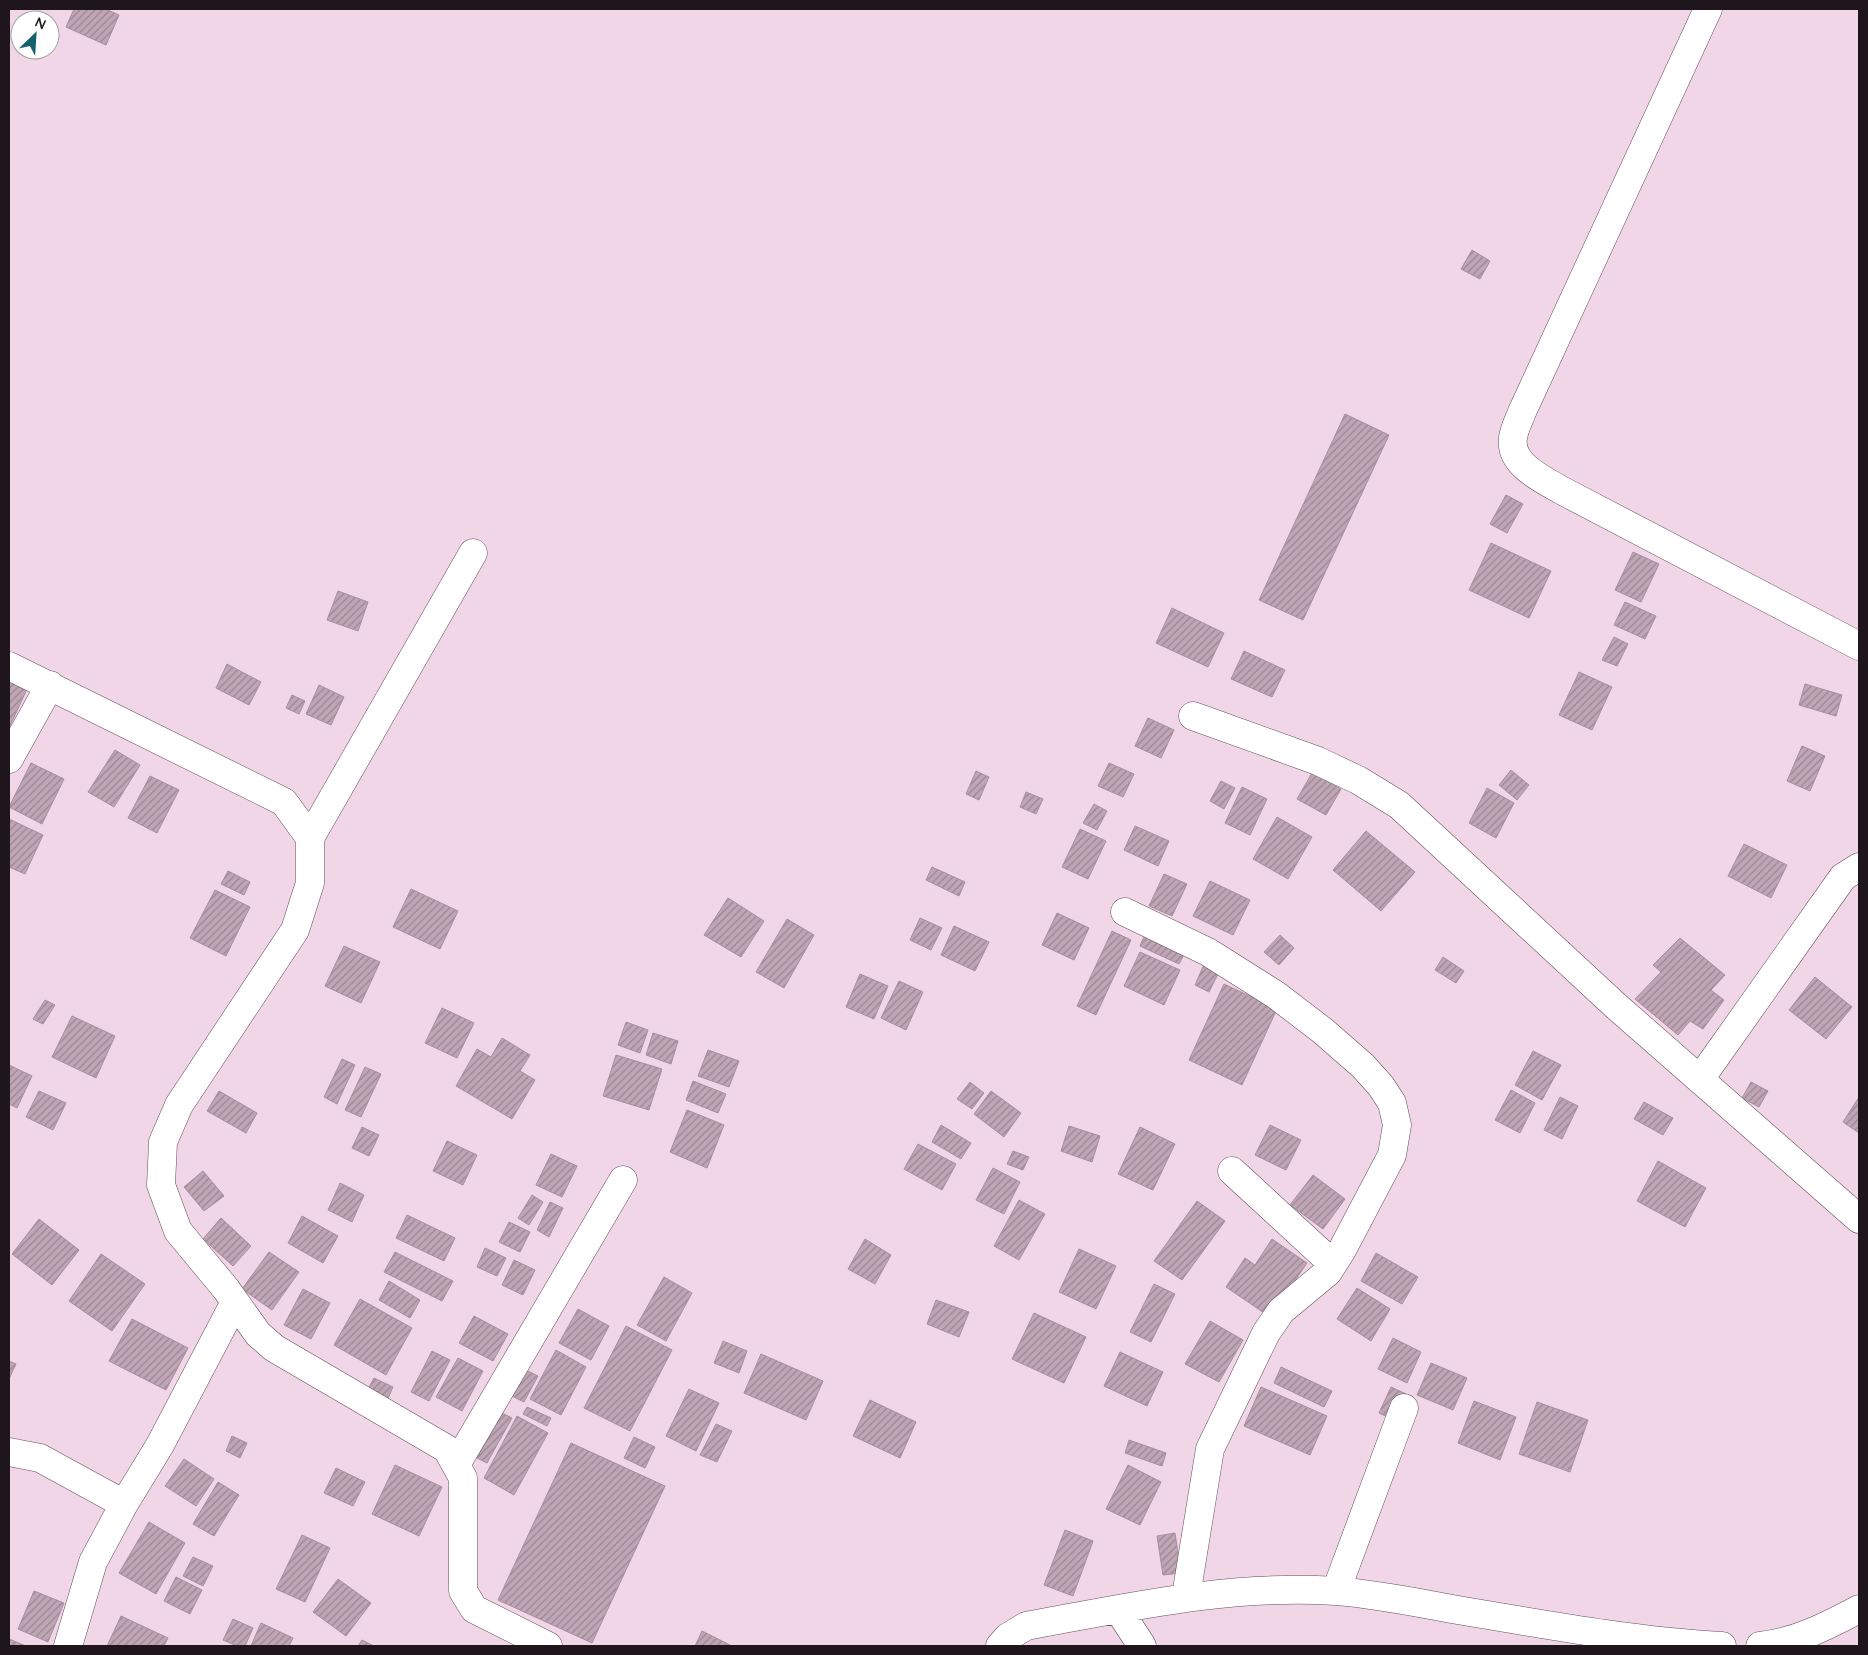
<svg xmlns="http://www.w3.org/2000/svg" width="1868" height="1655" viewBox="0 0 1868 1655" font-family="Quicksand,sans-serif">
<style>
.building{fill:url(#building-hatch);stroke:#a88f9f}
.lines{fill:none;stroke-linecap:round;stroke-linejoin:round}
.minor-casing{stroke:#644f5d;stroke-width:29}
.minor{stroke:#fff;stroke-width:28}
</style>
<defs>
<pattern id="building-hatch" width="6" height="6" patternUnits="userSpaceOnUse" patternTransform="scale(1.25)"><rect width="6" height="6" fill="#bfa6b5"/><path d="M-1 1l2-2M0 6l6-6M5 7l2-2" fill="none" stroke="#9b8692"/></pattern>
</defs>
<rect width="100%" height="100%" fill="#f0d6e6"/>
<path class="building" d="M 74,9 L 106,9 L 119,15 L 106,45 L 66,27 Z
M 1472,250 L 1490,261 L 1480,279 L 1461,269 Z
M 1345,414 L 1389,435 L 1303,620 L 1259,600 Z
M 1506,495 L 1523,504 L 1507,533 L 1490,524 Z
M 1491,543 L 1551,571 L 1529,618 L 1469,590 Z
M 1633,552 L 1659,564 L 1641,602 L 1615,590 Z
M 338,591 L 368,602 L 358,631 L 327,620 Z
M 1625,602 L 1656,616 L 1645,639 L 1614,625 Z
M 1172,608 L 1224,633 L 1208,667 L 1156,643 Z
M 1614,637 L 1628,644 L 1617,666 L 1602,660 Z
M 1244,651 L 1285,670 L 1272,697 L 1231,679 Z
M 227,664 L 261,682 L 249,705 L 216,688 Z
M 1579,672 L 1612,687 L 1592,730 L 1559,715 Z
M 9,680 L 27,689 L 9,728 Z
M 1805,684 L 1842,695 L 1836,716 L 1799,705 Z
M 319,685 L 344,697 L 331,725 L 306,714 Z
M 292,695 L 305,701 L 299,714 L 286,708 Z
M 1148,718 L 1174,730 L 1161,758 L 1135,746 Z
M 1802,746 L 1825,756 L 1810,791 L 1787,781 Z
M 115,750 L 140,765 L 114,807 L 88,792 Z
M 31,763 L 64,779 L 42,824 L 9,807 Z
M 1109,763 L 1134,774 L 1123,797 L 1098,786 Z
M 1511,770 L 1529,785 L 1517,800 L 1499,785 Z
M 976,771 L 989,777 L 979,800 L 966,794 Z
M 1312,773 L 1341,789 L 1326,815 L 1297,799 Z
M 150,776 L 179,790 L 157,833 L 128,818 Z
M 1221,781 L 1235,788 L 1224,809 L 1210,801 Z
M 1242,787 L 1267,799 L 1250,835 L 1225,823 Z
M 1487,788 L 1514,803 L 1496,838 L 1469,823 Z
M 1026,792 L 1043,799 L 1036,814 L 1020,807 Z
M 1094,804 L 1107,811 L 1097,830 L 1083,823 Z
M 1277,817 L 1312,837 L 1288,879 L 1253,859 Z
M 9,819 L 43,835 L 25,874 L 9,867 Z
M 1135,826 L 1169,841 L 1158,866 L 1124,850 Z
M 1080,829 L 1106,841 L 1088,879 L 1062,867 Z
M 1366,831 L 1415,872 L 1381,911 L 1333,870 Z
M 1744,844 L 1787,865 L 1771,898 L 1728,876 Z
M 932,867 L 965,882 L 959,896 L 926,880 Z
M 228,871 L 250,882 L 244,895 L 221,884 Z
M 1164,874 L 1187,884 L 1172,916 L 1149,906 Z
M 1210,881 L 1250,900 L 1233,935 L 1193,916 Z
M 411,889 L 458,911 L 440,949 L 393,927 Z
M 215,890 L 250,907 L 226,956 L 190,938 Z
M 728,898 L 764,921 L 741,957 L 704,935 Z
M 1057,913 L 1089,928 L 1074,960 L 1042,945 Z
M 920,918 L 942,928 L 931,950 L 910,940 Z
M 787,919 L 814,935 L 784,988 L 756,972 Z
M 954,926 L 989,942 L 975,971 L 941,955 Z
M 1112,931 L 1131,940 L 1096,1015 L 1077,1006 Z
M 1146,932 L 1186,951 L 1179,964 L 1140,946 Z
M 1280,935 L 1294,948 L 1279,965 L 1264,952 Z
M 1680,938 L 1725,975 L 1711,990 L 1724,1000 L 1703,1029 L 1690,1021 L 1678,1035 L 1635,999 L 1661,972 L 1653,965 Z
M 344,946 L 380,962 L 361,1003 L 325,986 Z
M 1140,952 L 1180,970 L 1164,1005 L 1124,986 Z
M 1443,957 L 1464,971 L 1456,983 L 1435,970 Z
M 1205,962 L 1220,970 L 1209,992 L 1195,985 Z
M 860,974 L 888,986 L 874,1019 L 846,1007 Z
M 1815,977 L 1852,1007 L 1826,1039 L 1789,1010 Z
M 899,981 L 923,992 L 906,1030 L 881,1018 Z
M 1224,984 L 1277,1009 L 1242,1085 L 1189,1060 Z
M 45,1000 L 55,1005 L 43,1024 L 33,1019 Z
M 442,1008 L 474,1023 L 457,1058 L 425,1043 Z
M 72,1016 L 115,1036 L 96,1078 L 52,1057 Z
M 626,1022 L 648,1030 L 640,1053 L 618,1045 Z
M 653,1033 L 678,1041 L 671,1064 L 646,1055 Z
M 502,1038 L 530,1055 L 520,1071 L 535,1080 L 512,1119 L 456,1086 L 477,1049 L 491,1057 Z
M 708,1050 L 739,1061 L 729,1087 L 698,1076 Z
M 1533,1051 L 1561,1065 L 1542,1100 L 1515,1085 Z
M 616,1055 L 662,1069 L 649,1110 L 603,1096 Z
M 342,1059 L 355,1065 L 337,1104 L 324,1097 Z
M 9,1065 L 32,1076 L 17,1108 L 9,1104 Z
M 365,1067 L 381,1074 L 361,1117 L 345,1110 Z
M 693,1081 L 726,1094 L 718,1113 L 686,1100 Z
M 970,1082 L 984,1093 L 972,1109 L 957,1099 Z
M 1751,1082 L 1768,1091 L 1759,1107 L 1742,1098 Z
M 1511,1090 L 1535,1103 L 1520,1133 L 1495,1120 Z
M 39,1091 L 66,1103 L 53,1130 L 26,1117 Z
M 219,1091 L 257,1113 L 246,1133 L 207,1111 Z
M 991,1091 L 1021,1113 L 1004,1137 L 974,1114 Z
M 1560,1097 L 1578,1106 L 1562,1139 L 1544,1130 Z
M 1859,1097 L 1859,1133 L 1843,1122 Z
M 1644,1102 L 1673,1118 L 1663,1135 L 1634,1119 Z
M 687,1110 L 724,1125 L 707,1168 L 670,1152 Z
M 941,1125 L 971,1143 L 961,1159 L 932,1142 Z
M 1270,1125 L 1301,1140 L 1286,1170 L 1255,1155 Z
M 1069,1126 L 1100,1136 L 1092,1162 L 1061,1151 Z
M 362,1127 L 379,1135 L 369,1156 L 352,1148 Z
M 1140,1127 L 1175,1144 L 1153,1190 L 1118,1174 Z
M 447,1141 L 477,1155 L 463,1185 L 433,1171 Z
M 918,1144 L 956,1164 L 942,1190 L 904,1169 Z
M 1013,1151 L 1029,1157 L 1023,1170 L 1007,1164 Z
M 551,1154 L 577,1166 L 562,1197 L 536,1185 Z
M 1658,1161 L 1706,1188 L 1685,1227 L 1637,1201 Z
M 993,1168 L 1020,1182 L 1004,1214 L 976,1200 Z
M 203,1171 L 224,1196 L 204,1211 L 184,1187 Z
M 1313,1175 L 1345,1199 L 1323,1229 L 1290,1205 Z
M 340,1183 L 364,1195 L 352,1222 L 328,1210 Z
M 532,1195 L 543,1202 L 529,1225 L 518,1218 Z
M 1019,1200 L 1045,1214 L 1019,1260 L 994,1246 Z
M 1197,1201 L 1225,1221 L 1182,1280 L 1154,1261 Z
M 550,1202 L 563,1208 L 549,1237 L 537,1230 Z
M 407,1215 L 455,1238 L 444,1261 L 396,1238 Z
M 302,1216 L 338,1236 L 323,1263 L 288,1243 Z
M 221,1218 L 251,1246 L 233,1266 L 203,1239 Z
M 39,1219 L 79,1250 L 52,1285 L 12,1254 Z
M 509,1222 L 530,1232 L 520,1252 L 499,1242 Z
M 865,1239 L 891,1255 L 875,1284 L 848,1269 Z
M 1272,1239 L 1307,1263 L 1270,1317 L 1226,1287 L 1245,1258 L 1255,1265 Z
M 485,1248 L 506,1258 L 497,1276 L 477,1267 Z
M 1079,1249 L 1116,1266 L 1096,1309 L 1059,1292 Z
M 269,1252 L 299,1272 L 272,1310 L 242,1289 Z
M 395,1252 L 453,1281 L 442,1301 L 384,1272 Z
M 1376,1253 L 1418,1277 L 1402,1304 L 1361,1281 Z
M 101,1254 L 145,1284 L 112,1331 L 69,1301 Z
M 514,1260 L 535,1270 L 523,1295 L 502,1285 Z
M 664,1277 L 692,1293 L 666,1341 L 637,1325 Z
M 389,1281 L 420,1300 L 410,1318 L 379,1300 Z
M 1154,1284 L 1175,1294 L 1151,1342 L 1130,1332 Z
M 1357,1288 L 1390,1309 L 1371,1341 L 1337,1319 Z
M 303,1289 L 330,1303 L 311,1339 L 284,1325 Z
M 360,1299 L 412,1328 L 386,1375 L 334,1345 Z
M 936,1300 L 969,1312 L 959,1337 L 927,1324 Z
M 578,1309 L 609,1326 L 591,1360 L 559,1343 Z
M 1034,1313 L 1086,1337 L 1064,1383 L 1012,1359 Z
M 474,1316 L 508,1334 L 493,1361 L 459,1343 Z
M 132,1319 L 188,1348 L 166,1390 L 109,1361 Z
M 1210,1321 L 1243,1340 L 1219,1382 L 1185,1364 Z
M 626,1326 L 672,1350 L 630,1431 L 584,1408 Z
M 1393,1338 L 1421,1352 L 1407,1383 L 1378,1369 Z
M 723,1341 L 747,1351 L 739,1373 L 714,1363 Z
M 556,1350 L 586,1367 L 561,1415 L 530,1399 Z
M 432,1351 L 450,1360 L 429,1401 L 411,1392 Z
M 1120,1352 L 1163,1372 L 1147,1406 L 1104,1386 Z
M 761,1354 L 823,1381 L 806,1420 L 744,1393 Z
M 458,1358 L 483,1371 L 462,1411 L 436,1397 Z
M 9,1361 L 16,1364 L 9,1379 Z
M 1431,1363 L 1467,1378 L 1453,1410 L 1417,1395 Z
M 1281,1367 L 1332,1391 L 1324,1407 L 1274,1383 Z
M 524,1369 L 538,1376 L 524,1402 L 510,1395 Z
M 374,1378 L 393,1387 L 386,1403 L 366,1393 Z
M 1261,1387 L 1327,1416 L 1310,1455 L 1244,1426 Z
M 1391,1387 L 1406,1394 L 1394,1420 L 1379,1413 Z
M 689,1389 L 719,1403 L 696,1451 L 666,1436 Z
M 870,1400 L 916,1422 L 900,1458 L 853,1436 Z
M 1474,1401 L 1516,1417 L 1500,1460 L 1458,1443 Z
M 1537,1402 L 1588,1420 L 1570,1472 L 1519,1454 Z
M 527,1407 L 551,1418 L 547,1426 L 523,1414 Z
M 502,1413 L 512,1418 L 487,1463 L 477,1458 Z
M 517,1416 L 548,1433 L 514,1495 L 484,1478 Z
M 716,1424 L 732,1431 L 717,1462 L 700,1455 Z
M 232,1436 L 247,1443 L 240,1458 L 226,1451 Z
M 634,1437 L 655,1447 L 645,1468 L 624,1458 Z
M 1129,1440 L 1166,1453 L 1162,1466 L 1125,1453 Z
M 571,1443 L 665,1486 L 592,1643 L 498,1600 Z
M 184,1459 L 214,1479 L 196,1506 L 165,1486 Z
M 395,1465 L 442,1487 L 419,1536 L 372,1514 Z
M 1128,1465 L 1161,1482 L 1140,1525 L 1106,1509 Z
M 336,1468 L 365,1482 L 353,1506 L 324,1493 Z
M 218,1482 L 239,1495 L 214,1536 L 193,1524 Z
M 149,1522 L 185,1543 L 156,1594 L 119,1573 Z
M 1065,1530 L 1093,1541 L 1073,1596 L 1044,1585 Z
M 1175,1533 L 1181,1573 L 1163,1575 L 1157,1536 Z
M 302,1535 L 330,1548 L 305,1602 L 276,1589 Z
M 193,1557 L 213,1566 L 203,1586 L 183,1576 Z
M 176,1577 L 202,1590 L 190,1614 L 164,1601 Z
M 338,1579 L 371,1603 L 346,1636 L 313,1612 Z
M 34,1591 L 64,1603 L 48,1642 L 18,1629 Z
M 121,1616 L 168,1638 L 164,1646 L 107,1646 Z
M 233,1619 L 253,1628 L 245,1646 L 237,1646 L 223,1640 Z
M 261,1623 L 293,1638 L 289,1646 L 251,1646 Z
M 702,1631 L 732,1646 L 695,1646 Z
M 9,1639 L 26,1646 L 9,1646 Z
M 362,1640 L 374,1646 L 358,1646 Z"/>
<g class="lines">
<defs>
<path id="minor" d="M 1708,9 L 1522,412 C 1519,420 1514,429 1513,438 C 1509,464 1542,479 1561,490 L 1859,646
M 9,666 L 284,802 L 310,838 L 310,883 L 295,930 L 179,1105 L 163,1142 L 161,1185 L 178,1231 L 226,1289 L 258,1334 L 274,1348 L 447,1449 L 463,1478 L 463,1591 L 474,1609 L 548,1646
M 1193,716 L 1318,761 L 1358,780 L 1399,805 L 1616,1006 L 1859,1219
M 9,759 L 50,685
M 310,838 L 473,553
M 1125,912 L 1208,952 L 1276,995 L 1323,1031 L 1363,1066 L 1381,1086 L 1392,1103 L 1397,1125 L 1392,1155 L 1342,1250 L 1328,1272 L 1281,1311 L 1266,1333 L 1210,1449 L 1186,1596
M 1700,1079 L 1843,877 L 1859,867
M 1232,1171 L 1333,1264
M 9,1452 L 40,1458 L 124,1504
M 457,1463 L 623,1180
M 1336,1591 L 1404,1408
M 1118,1609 L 1142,1646
M 68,1646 L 93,1562 L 124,1504 L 160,1445 L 235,1302
M 1000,1646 L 1008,1637 L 1026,1626 C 1130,1607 1230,1584 1336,1591 C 1375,1594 1414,1602 1452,1609 C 1542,1624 1632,1641 1722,1646
M 1760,1646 C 1796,1642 1827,1626 1859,1609"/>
</defs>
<use href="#minor" class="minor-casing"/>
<use href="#minor" class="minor"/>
</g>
<rect width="1868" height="1655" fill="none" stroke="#1f161c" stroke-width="20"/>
<g transform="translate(35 35) rotate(25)"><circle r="24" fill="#ffffff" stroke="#a5a2a4"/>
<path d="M0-4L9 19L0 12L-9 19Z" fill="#17616f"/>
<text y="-8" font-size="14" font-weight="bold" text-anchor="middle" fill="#1f161c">N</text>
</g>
</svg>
